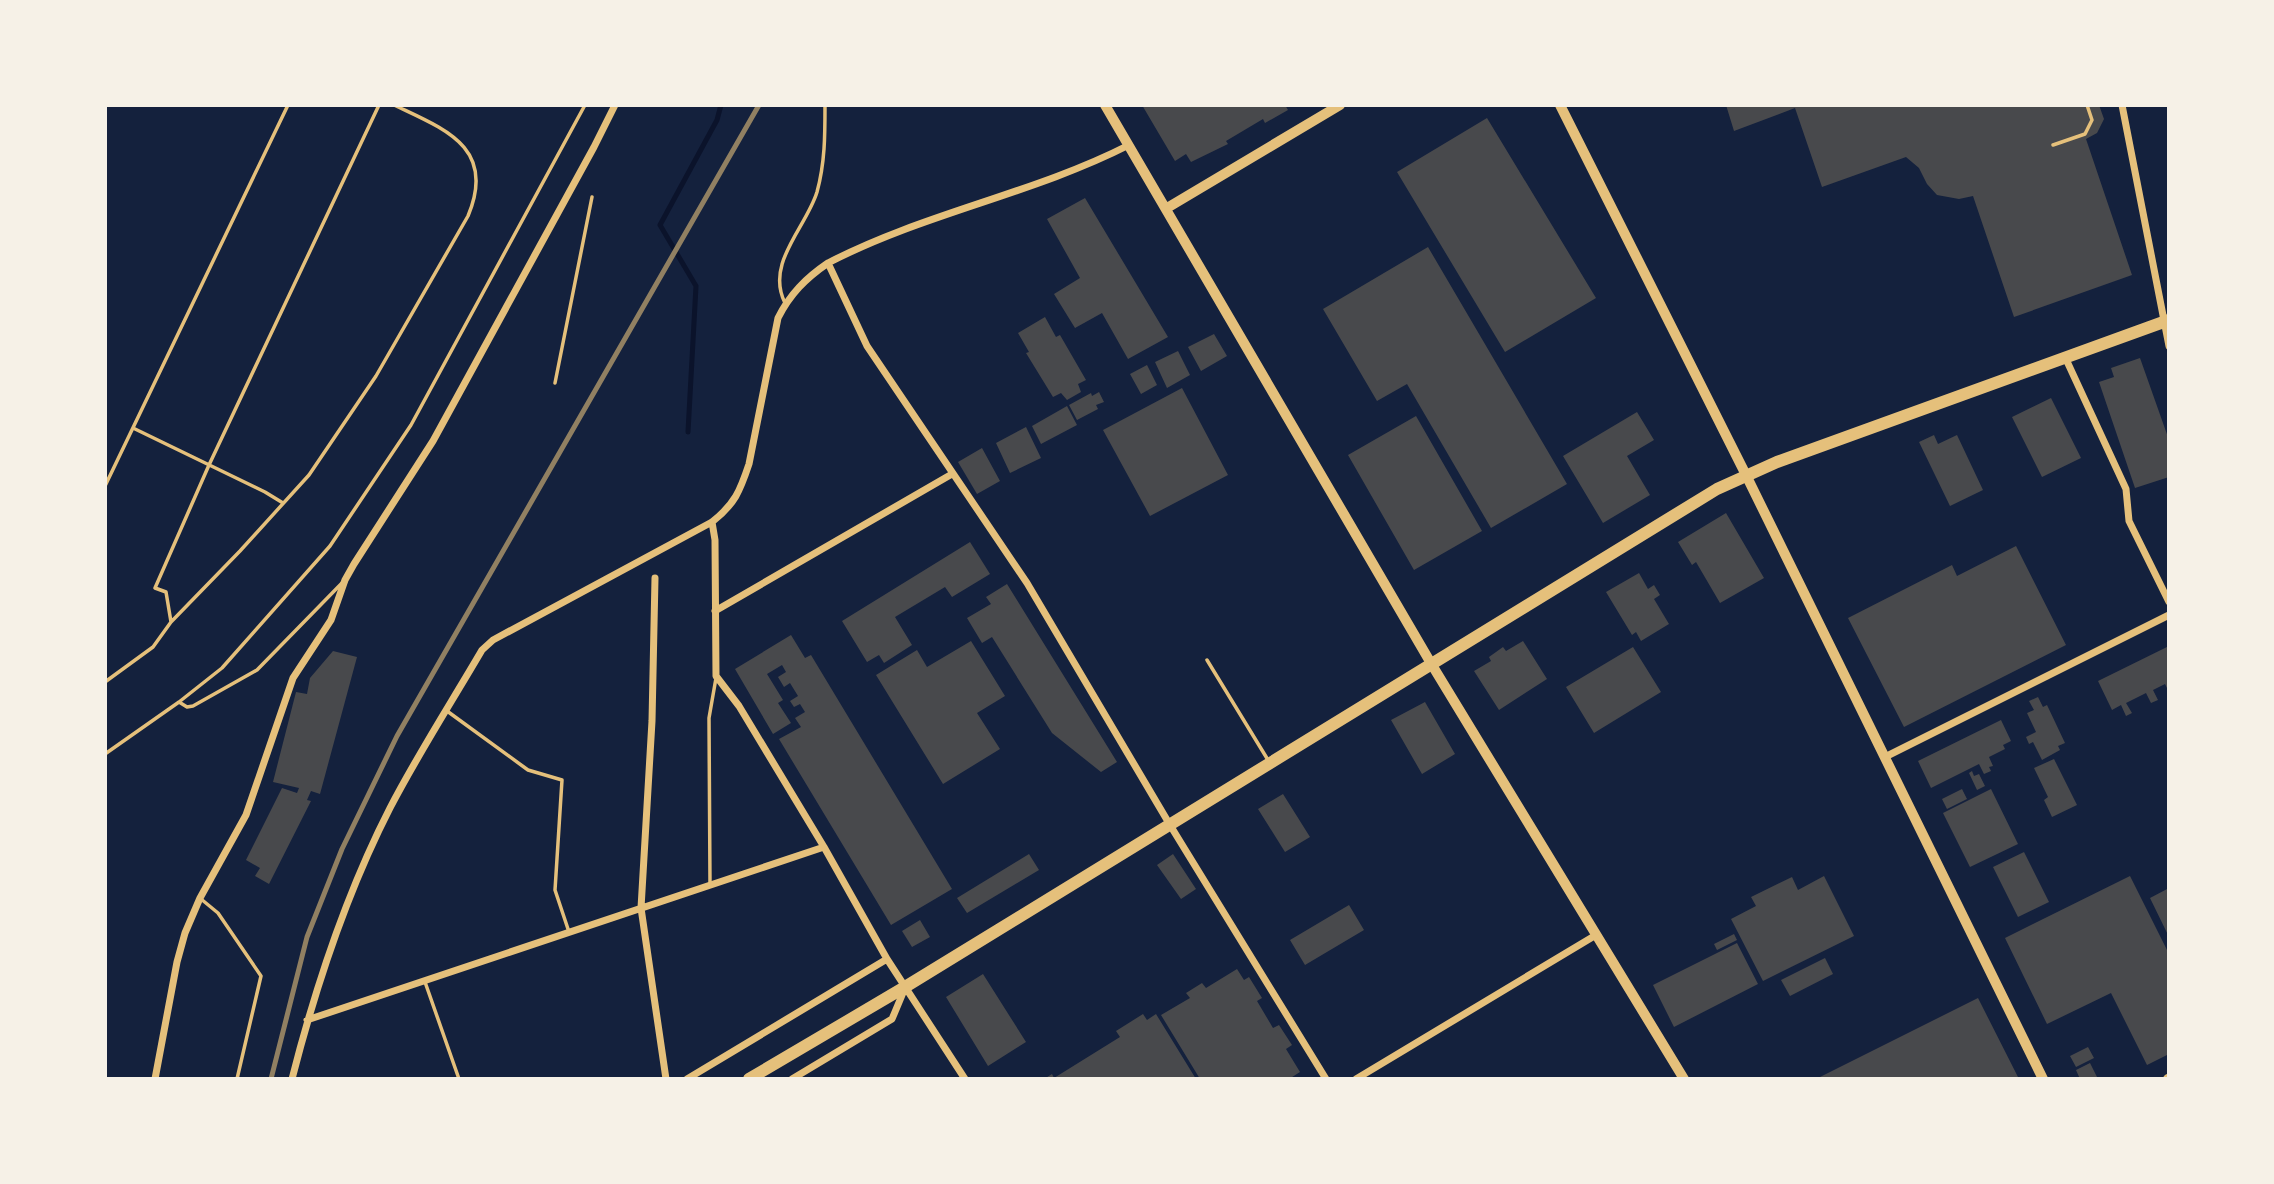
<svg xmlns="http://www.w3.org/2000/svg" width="2274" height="1184" viewBox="0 0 2274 1184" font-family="Spectral,serif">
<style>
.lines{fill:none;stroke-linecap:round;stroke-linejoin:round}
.stream{stroke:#0b132b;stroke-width:5}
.building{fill:#48494c}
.path{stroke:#e5c07b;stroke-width:3.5}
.service{stroke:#e5c07b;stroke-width:3.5}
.minor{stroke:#e5c07b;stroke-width:7}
.tertiary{stroke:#e5c07b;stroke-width:10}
.trunk{stroke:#e5c07b;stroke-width:12}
.rail{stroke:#918062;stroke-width:5}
</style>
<rect width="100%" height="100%" fill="#14213d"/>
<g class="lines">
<path class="stream" d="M 688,432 L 696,286 L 660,225 L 717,120 L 721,105"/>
</g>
<path class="building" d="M 1142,105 L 1285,105 L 1288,110 L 1265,123 L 1263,119 L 1226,141 L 1228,144 L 1191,162 L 1186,154 L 1175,161 Z
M 1726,105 L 2099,105 L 2104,119 L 2097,133 L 2086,139 L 2132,275 L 2014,317 L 1973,196 L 1959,199 L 1937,195 L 1927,184 L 1919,168 L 1906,157 L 1822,187 L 1795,108 L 1734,131 Z
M 1487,118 L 1596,298 L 1505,352 L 1397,172 Z
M 1085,198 L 1168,337 L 1128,359 L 1102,313 L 1075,328 L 1054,294 L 1080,278 L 1047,219 Z
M 1428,247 L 1567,484 L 1491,528 L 1407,384 L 1377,401 L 1323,309 Z
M 1045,317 L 1056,337 L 1060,335 L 1086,380 L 1078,384 L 1081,392 L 1067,400 L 1061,393 L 1053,397 L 1026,353 L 1029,352 L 1018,333 Z
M 1214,334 L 1227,356 L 1201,371 L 1188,347 Z
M 1178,351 L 1190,375 L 1167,388 L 1155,362 Z
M 2140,358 L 2169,440 L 2169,477 L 2135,488 L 2099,382 L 2114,377 L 2111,368 Z
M 1147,365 L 1157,385 L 1141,394 L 1130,374 Z
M 1182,388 L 1228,475 L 1150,516 L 1103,430 Z
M 1099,392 L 1104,402 L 1096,405 L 1098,409 L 1077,420 L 1069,405 L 1091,393 L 1092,396 Z
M 2051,398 L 2081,458 L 2042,477 L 2012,417 Z
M 1067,406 L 1077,425 L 1041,444 L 1032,426 Z
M 1637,412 L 1654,440 L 1627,456 L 1650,495 L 1603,523 L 1563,456 Z
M 1416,416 L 1482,531 L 1414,570 L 1348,455 Z
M 1026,427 L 1041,458 L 1010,473 L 996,443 Z
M 1934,435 L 1938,444 L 1957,435 L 1983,490 L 1950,506 L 1919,442 Z
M 982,448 L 1000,481 L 977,494 L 958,462 Z
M 1726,513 L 1764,578 L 1720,603 L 1696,562 L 1692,565 L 1678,542 Z
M 970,542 L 990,574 L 952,597 L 945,587 L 895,617 L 912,645 L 884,663 L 879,655 L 867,662 L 842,621 Z
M 2016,546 L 2066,645 L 1904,727 L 1848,618 L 1952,565 L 1957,576 Z
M 1639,573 L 1648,589 L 1654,585 L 1660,595 L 1654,599 L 1669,624 L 1641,641 L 1636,632 L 1632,635 L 1606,592 Z
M 1007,584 L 1117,762 L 1101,772 L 1052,733 L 992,637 L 982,643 L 967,618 L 991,604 L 986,597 Z
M 791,635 L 805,658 L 811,655 L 952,889 L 891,925 L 779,739 L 801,727 L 795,718 L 805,712 L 800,704 L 794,707 L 790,701 L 798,696 L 790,683 L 784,687 L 778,677 L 786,672 L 782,665 L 767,674 L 783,700 L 778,703 L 791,723 L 773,734 L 735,669 Z
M 971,641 L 1005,696 L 977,713 L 1000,749 L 943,784 L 876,675 L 917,650 L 927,667 Z
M 1523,641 L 1547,679 L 1499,710 L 1474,671 L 1491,661 L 1489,657 L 1503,647 L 1506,651 Z
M 2169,646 L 2169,692 L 2165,684 L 2153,690 L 2158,700 L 2151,703 L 2146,693 L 2126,703 L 2132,713 L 2126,716 L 2121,705 L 2112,710 L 2098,681 Z
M 1633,647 L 1661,692 L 1594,733 L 1566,687 Z
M 333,651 L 357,657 L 320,794 L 311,791 L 307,800 L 311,801 L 269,884 L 255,876 L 260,868 L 246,860 L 282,788 L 297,793 L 299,788 L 273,782 L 296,692 L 307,694 L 310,678 Z
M 2038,697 L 2043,707 L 2047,705 L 2065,743 L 2058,746 L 2060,750 L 2042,760 L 2033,742 L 2029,744 L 2026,737 L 2036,732 L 2027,713 L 2034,710 L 2029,701 Z
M 1425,702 L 1455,754 L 1422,774 L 1391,720 Z
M 2001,720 L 2011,741 L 2003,745 L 2005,749 L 1989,757 L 1993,766 L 1989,767 L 1991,771 L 1984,774 L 1979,764 L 1931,788 L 1918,761 Z
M 2054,759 L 2077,805 L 2052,817 L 2044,800 L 2048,797 L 2034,768 Z
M 1972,771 L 1974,776 L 1979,774 L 1985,786 L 1977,790 L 1969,773 Z
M 1962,789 L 1967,799 L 1947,809 L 1942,799 Z
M 1991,789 L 2018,844 L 1970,867 L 1943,813 Z
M 1283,794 L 1310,837 L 1285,852 L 1258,809 Z
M 2024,852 L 2049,902 L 2018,917 L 1993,867 Z
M 1029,854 L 1039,870 L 967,913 L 957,898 Z
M 1173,854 L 1196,889 L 1181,899 L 1157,865 Z
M 1824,876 L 1854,936 L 1763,981 L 1731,919 L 1756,906 L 1751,897 L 1792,877 L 1798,890 Z
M 2130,876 L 2169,954 L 2169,1054 L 2147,1065 L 2111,993 L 2047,1024 L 2005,938 Z
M 2169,888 L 2169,937 L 2150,898 Z
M 1349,905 L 1364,930 L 1305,965 L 1290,940 Z
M 920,920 L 930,937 L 912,947 L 902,931 Z
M 1734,934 L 1737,940 L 1717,950 L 1714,944 Z
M 1737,943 L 1758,984 L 1674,1027 L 1653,985 Z
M 1825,958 L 1833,974 L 1790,996 L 1781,980 Z
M 1237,969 L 1244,980 L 1249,977 L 1262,998 L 1257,1001 L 1273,1028 L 1279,1025 L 1292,1045 L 1286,1049 L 1300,1072 L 1289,1079 L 1200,1079 L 1161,1015 L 1190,998 L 1186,993 L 1202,983 L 1206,988 Z
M 983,974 L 1026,1042 L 988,1066 L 946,997 Z
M 1978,998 L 2019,1079 L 1816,1079 Z
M 1143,1014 L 1147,1020 L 1156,1014 L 1196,1079 L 1044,1079 L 1052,1074 L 1054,1078 L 1120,1037 L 1116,1031 Z
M 2088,1047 L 2094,1058 L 2076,1067 L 2070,1056 Z
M 2090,1063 L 2098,1079 L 2080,1079 L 2076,1070 Z"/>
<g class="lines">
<path class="path" d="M 555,383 L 592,197"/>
<path class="service" d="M 2053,145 L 2085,134 L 2092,120 L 2087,105
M 785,303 C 765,263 806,228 817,192 C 825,163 825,135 825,105
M 133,428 L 265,492 L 283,503
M 105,486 L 288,105
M 171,622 L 166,592 L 155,588 L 209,465 L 379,105
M 1207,660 L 1268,760
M 105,682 L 153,647 L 171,622 L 240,551 L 309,475 L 376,376 L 468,216 C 497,147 444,129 394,105
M 179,702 L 187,707 L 193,706 L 257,670 L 342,583
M 447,711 L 528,770 L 562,780 L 555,890 L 569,932
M 105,754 L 179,702 L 222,668 L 330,546 L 411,425 L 585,105
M 710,883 L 709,718 L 716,678
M 201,899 L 218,913 L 261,976 L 237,1079
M 425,982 L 459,1079"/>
<path class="minor" d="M 2122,105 L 2169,346
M 1129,145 C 1033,194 924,213 828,263 L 867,346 L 1027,583 L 1170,825 L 1326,1079
M 2065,357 L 2126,489 L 2129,521 L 2169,602
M 712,522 L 715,540 L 716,676 L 739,706 L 824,847 L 887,959 L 965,1079
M 655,578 L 652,721 L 641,908 L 666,1079
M 715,611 L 952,474
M 1885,757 L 2169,615
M 307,1020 L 824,847
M 155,1079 L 177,962 L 185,933 L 200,898 L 246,815 L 293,678 L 331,620 L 345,580 L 354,564 L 433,441 L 594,147 L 615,105
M 292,1079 C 316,985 346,894 390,808 C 418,754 451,703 482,650 L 493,640 L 712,522 C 735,504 740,491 749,464 L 778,318 C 790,294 806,278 828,263
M 687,1079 L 887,959
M 792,1079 L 892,1019 L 905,988
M 1356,1079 L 1596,935"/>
<path class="tertiary" d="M 1105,105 L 1432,665 L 1684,1079
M 1560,105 L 1746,475 L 2043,1079
M 1167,208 L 1340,105
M 2168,1079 L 2169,1079"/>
<path class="trunk" d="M 749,1079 L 905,987 L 1717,489 L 1777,462 L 2169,320"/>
<path class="rail" d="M 271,1079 L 307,937 L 342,849 L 397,736 L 759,105"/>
</g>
<rect width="2274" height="1184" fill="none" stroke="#f6f1e7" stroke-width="214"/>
</svg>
